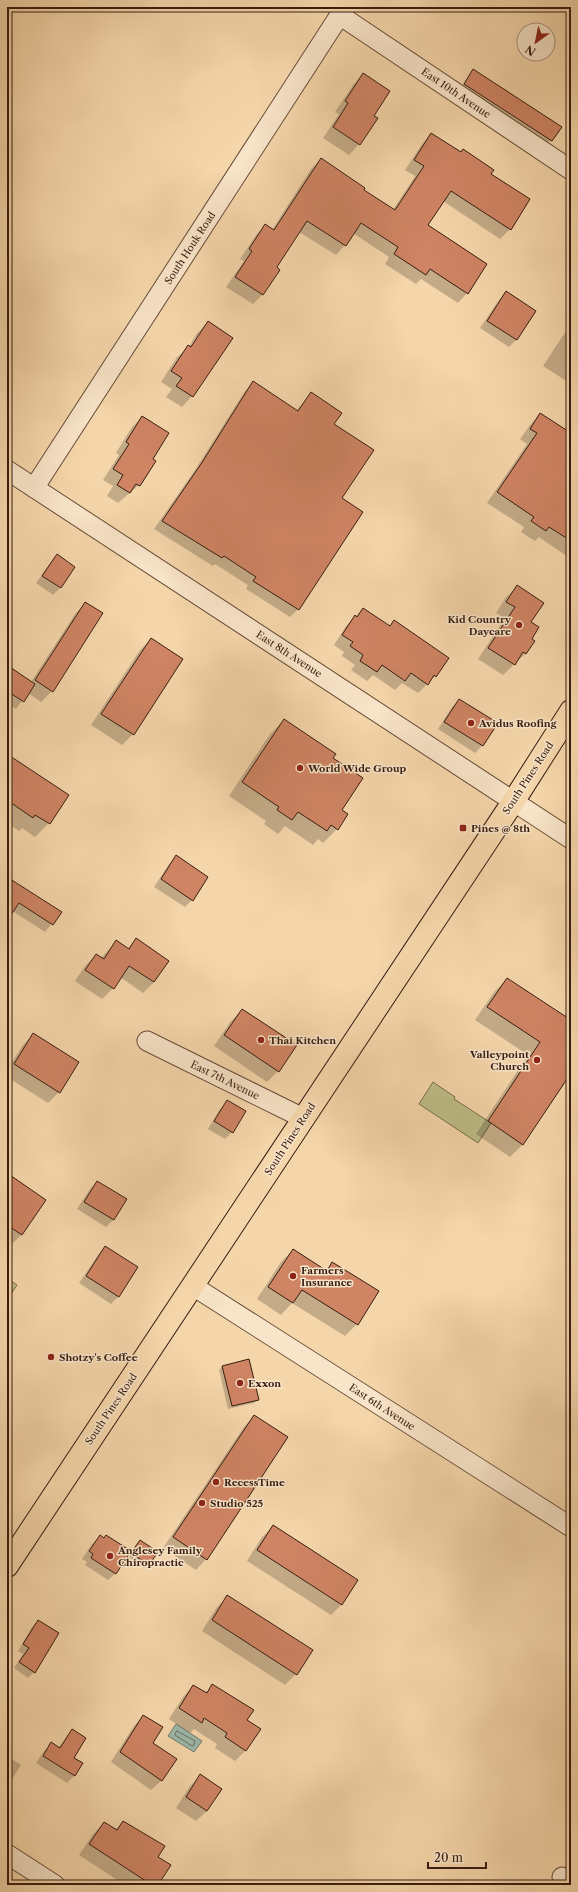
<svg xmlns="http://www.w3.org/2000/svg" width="578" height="1892" viewBox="0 0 578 1892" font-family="'Libre Caslon Text',serif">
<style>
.green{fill:#bebd87;stroke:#7a6d4c}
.water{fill:#9cb9ab;stroke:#747b6d}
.shadow{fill:#0003}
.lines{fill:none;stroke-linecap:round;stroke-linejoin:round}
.shore{stroke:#6a6b5e;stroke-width:1}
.building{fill:#cf8464;stroke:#371d11}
.minor-casing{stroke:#664b37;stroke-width:21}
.major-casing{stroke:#371d11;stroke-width:24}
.minor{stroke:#f8e4c8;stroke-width:19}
.major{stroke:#f5d6aa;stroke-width:22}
.poi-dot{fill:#8f2418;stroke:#f8e4c8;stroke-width:1.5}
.labels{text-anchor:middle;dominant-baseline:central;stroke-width:3;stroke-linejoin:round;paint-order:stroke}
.street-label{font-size:10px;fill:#371d11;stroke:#f8e4c8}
.poi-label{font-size:10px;font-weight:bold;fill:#371d11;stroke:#f8e4c8;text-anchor:start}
</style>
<rect width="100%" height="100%" fill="#f5d6aa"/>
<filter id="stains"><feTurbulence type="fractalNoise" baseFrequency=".005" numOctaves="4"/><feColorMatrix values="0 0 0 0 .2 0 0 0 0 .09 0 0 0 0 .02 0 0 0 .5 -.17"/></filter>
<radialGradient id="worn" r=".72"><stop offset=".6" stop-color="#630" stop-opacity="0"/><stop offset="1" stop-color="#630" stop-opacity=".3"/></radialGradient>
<path class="green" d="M 433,1082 L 455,1097 L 454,1099 L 491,1123 L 478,1143 L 419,1104 Z
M 7,1278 L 17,1285 L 7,1300 Z"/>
<path class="water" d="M 176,1724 L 202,1741 L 194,1752 L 168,1736 Z"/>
<path class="shadow" d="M 363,74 L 373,116 L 359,144 L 349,155 L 323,138 L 339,114 L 335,112 L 353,85 Z
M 470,74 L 551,140 L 548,144 L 461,87 Z
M 431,134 L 490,174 L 510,229 L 500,239 L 443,201 L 427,226 L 467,293 L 458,303 L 421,279 L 416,284 L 385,264 L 389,257 L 353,233 L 345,245 L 336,255 L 299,232 L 275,267 L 279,270 L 262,295 L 253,304 L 226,287 L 244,261 L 240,259 L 256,235 L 265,226 L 272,230 L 311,169 L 321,159 L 362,190 L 393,210 L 415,176 L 405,170 L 422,144 Z
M 506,292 L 535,311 L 516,340 L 509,347 L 480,328 L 499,300 Z
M 208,323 L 192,396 L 182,407 L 166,397 L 172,389 L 161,382 L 177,357 L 189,347 L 197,333 Z
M 571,327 L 571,384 L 543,366 L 564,334 Z
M 253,383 L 296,411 L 311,393 L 341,498 L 298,609 L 290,617 L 246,589 L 248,585 L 215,564 L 213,566 L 154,529 L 195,470 L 245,391 Z
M 540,414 L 571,435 L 571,559 L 539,537 L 535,541 L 521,532 L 524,527 L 487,503 L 527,444 L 520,439 L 530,425 Z
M 142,417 L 151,459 L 139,485 L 118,503 L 107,496 L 113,486 L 103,480 L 119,455 L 116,453 L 132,427 Z
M 57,555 L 74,567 L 60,588 L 53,595 L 36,583 L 50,563 Z
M 517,587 L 530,622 L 530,639 L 533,641 L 525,654 L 503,675 L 478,659 L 505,618 L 496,613 L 506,597 Z
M 86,603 L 52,691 L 41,702 L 28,693 L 16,709 L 7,703 L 7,666 L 31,682 L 75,614 Z
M 363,609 L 389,627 L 394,621 L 435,676 L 418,693 L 402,683 L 395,690 L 373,675 L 367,681 L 351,670 L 355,665 L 342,656 L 344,652 L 334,645 L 346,626 Z
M 151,639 L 182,659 L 133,734 L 122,745 L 91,725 L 140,650 Z
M 459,700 L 496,723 L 482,746 L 475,753 L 438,729 L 452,707 Z
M 284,720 L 332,759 L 340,810 L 337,829 L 323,843 L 318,839 L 313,845 L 285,826 L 278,834 L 264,824 L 266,821 L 229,796 L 270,734 Z
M 7,755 L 49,823 L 35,837 L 22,828 L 19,831 L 7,823 Z
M 176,857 L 192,900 L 185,907 L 154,887 L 169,864 Z
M 7,878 L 60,913 L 45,932 L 11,910 L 7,912 Z
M 136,940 L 167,961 L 154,982 L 143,993 L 120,977 L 113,988 L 102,999 L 75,981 L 85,966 L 96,955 L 101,958 L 116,942 L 127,949 Z
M 507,979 L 564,1017 L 571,1006 L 571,1072 L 523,1144 L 510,1157 L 476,1134 L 528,1055 L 475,1020 L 494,992 Z
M 242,1010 L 278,1071 L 267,1082 L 214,1046 L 231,1021 Z
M 33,1035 L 59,1092 L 48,1103 L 7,1077 L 7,1070 L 23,1045 Z
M 228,1102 L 232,1132 L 225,1139 L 208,1129 L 220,1109 Z
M 7,1175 L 22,1234 L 11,1245 L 7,1242 Z
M 97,1182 L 125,1199 L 113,1220 L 106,1227 L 77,1209 L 90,1189 Z
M 105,1247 L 137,1268 L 118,1297 L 111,1304 L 79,1283 L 98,1255 Z
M 293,1250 L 325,1270 L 333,1263 L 357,1324 L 345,1336 L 292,1303 L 281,1315 L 257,1299 L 281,1262 Z
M 222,1367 L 258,1400 L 254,1403 L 228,1409 L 219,1370 Z
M 254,1416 L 206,1559 L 196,1570 L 163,1548 L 244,1427 Z
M 7,1444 L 12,1448 L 7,1455 Z
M 273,1527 L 342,1604 L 331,1615 L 247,1561 L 262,1537 Z
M 100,1536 L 116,1573 L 108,1580 L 85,1565 L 87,1562 L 82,1559 L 93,1543 Z
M 137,1545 L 148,1565 L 145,1568 L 129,1557 Z
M 228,1597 L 296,1674 L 285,1685 L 202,1631 L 217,1607 Z
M 38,1621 L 34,1672 L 28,1678 L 14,1668 L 23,1654 L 18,1651 L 32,1627 Z
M 193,1686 L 205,1693 L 213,1686 L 246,1720 L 245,1751 L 235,1761 L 215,1748 L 217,1744 L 194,1729 L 190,1733 L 169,1719 L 183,1697 Z
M 143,1716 L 151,1743 L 176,1759 L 161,1781 L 151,1790 L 111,1762 L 134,1726 Z
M 72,1731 L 75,1775 L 67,1783 L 36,1763 L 44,1751 L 51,1744 L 58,1748 Z
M 7,1756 L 21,1765 L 7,1787 Z
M 201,1776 L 207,1811 L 196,1821 L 176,1808 L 190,1786 Z
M 123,1822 L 156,1857 L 157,1885 L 125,1885 L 79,1855 L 93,1834 L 104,1823 L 115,1830 Z"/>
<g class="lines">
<path class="shore" d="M 177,1731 L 195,1741 L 194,1745 L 192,1746 L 175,1735 Z"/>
</g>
<path class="building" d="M 473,69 L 562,127 L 552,141 L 464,84 Z
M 363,73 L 390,91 L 374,116 L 378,118 L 360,145 L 333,127 L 348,103 L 345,101 Z
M 431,133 L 461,152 L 463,149 L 494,170 L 491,174 L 530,199 L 511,230 L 451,191 L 428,225 L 487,264 L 468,294 L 430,269 L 426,275 L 394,254 L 398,247 L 361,223 L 346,246 L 307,221 L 277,267 L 280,270 L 263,295 L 235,277 L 252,251 L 249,249 L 265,224 L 274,230 L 321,158 L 365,188 L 364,190 L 395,210 L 424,166 L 414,160 Z
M 506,291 L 536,311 L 517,340 L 487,321 Z
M 208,321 L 233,338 L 193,397 L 176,386 L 182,378 L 171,371 L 188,345 L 191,347 Z
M 253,381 L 298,411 L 311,392 L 342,413 L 334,424 L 374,450 L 342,498 L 363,512 L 299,610 L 253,581 L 256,577 L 224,556 L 222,558 L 162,521 L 203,461 Z
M 540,413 L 571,433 L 571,541 L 549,527 L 546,531 L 531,521 L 534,517 L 497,492 L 537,433 L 530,429 Z
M 142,416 L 169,433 L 153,459 L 156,461 L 140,486 L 136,484 L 130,493 L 117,485 L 123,475 L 113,469 L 129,444 L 126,442 Z
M 57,554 L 75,567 L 61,588 L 42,576 Z
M 517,585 L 544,603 L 531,622 L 539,627 L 532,639 L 535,641 L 526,654 L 523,652 L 515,665 L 488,648 L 515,607 L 506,602 Z
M 85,602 L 103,613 L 53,692 L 35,680 Z
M 363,608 L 390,626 L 394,620 L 449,658 L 436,677 L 434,675 L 428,685 L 411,673 L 405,681 L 382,665 L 377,672 L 360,661 L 363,655 L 350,646 L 353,642 L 342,635 L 355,615 L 357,617 Z
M 151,638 L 183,659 L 134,735 L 101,714 Z
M 7,665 L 35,684 L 24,702 L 7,691 Z
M 459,699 L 498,723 L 483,746 L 444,722 Z
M 284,719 L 336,754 L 333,758 L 363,778 L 342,810 L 348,814 L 338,830 L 331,825 L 327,831 L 298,812 L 292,820 L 277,810 L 279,807 L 242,782 Z
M 7,754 L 69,795 L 50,824 L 35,815 L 33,818 L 7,800 Z
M 176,855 L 208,877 L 193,901 L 161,879 Z
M 7,877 L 62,912 L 53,925 L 19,903 L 7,921 Z
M 136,938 L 169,961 L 154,982 L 129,966 L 114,989 L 85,970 L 96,954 L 104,959 L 116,940 L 129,949 Z
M 507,978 L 571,1020 L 571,1073 L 523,1145 L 488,1121 L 540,1042 L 487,1007 Z
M 242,1009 L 297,1045 L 279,1072 L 224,1035 Z
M 33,1033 L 79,1062 L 60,1093 L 14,1064 Z
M 227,1100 L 246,1111 L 233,1133 L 214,1121 Z
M 7,1173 L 46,1200 L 22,1235 L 7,1225 Z
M 97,1181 L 127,1199 L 114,1220 L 84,1202 Z
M 105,1246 L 138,1267 L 119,1297 L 86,1276 Z
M 293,1249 L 327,1271 L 332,1262 L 379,1291 L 358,1325 L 302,1290 L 293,1303 L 268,1287 Z
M 249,1359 L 259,1400 L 232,1406 L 222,1366 Z
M 254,1415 L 288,1437 L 207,1560 L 173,1537 Z
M 273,1525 L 358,1580 L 342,1605 L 257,1550 Z
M 100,1535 L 104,1538 L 106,1535 L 131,1551 L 116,1574 L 91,1558 L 93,1554 L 89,1551 Z
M 140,1540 L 158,1552 L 149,1565 L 131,1553 Z
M 227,1595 L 313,1650 L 297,1675 L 212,1620 Z
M 38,1620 L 59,1633 L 35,1673 L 19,1662 L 29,1648 L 23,1644 Z
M 212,1684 L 254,1710 L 247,1720 L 261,1729 L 246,1751 L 225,1737 L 227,1733 L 204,1718 L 202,1723 L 179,1708 L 193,1685 L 207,1693 Z
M 143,1715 L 163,1727 L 153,1743 L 177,1759 L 162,1781 L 120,1752 Z
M 72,1729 L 86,1738 L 74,1758 L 83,1763 L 75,1776 L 43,1756 L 51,1742 L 60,1748 Z
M 200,1774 L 222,1789 L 207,1811 L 186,1797 Z
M 123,1821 L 165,1846 L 158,1857 L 171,1865 L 158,1885 L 152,1885 L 89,1844 L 104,1822 L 117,1830 Z"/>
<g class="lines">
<defs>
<path id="minor" d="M 341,16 L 571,170
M 7,470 L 571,839
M 34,488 L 345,7
M 147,1041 L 303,1118
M 193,1286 L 571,1527
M 7,1854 L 55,1885
M 562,1877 L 571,1883"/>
<path id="major" d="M 7,1566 L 513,802 L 571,711"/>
</defs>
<use href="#minor" class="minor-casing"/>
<use href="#major" class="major-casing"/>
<use href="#minor" class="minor"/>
<use href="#major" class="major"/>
</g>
<g class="poi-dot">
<circle cx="519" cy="625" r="4"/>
<circle cx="471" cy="723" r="4"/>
<circle cx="300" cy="768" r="4"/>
<rect x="459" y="824" width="8" height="8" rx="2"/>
<circle cx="261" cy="1040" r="4"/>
<circle cx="537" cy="1060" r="4"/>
<circle cx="293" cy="1276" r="4"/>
<circle cx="51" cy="1357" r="4"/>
<circle cx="240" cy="1383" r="4"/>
<circle cx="216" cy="1482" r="4"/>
<circle cx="202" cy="1503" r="4"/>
<circle cx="110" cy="1556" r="4"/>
</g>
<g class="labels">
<g class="street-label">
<text transform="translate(456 93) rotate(34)">East 10th Avenue</text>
<text transform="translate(190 248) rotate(-57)">South Houk Road</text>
<text transform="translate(289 654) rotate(33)">East 8th Avenue</text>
<text transform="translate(528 778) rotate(-57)">South Pines Road</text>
<text transform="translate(225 1080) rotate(26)">East 7th Avenue</text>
<text transform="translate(290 1139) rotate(-57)">South Pines Road</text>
<text transform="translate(382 1407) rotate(33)">East 6th Avenue</text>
<text transform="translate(111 1409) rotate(-56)">South Pines Road</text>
</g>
<g class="poi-label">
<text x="511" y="619" text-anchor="end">Kid Country<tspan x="511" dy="12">Daycare</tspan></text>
<text x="479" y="723">Avidus Roofing</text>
<text x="308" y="768">World Wide Group</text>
<text x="471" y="828">Pines @ 8th</text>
<text x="269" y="1040">Thai Kitchen</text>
<text x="529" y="1054" text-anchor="end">Valleypoint<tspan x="529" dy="12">Church</tspan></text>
<text x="301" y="1270">Farmers<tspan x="301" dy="12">Insurance</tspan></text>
<text x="59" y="1357">Shotzy's Coffee</text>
<text x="248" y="1383">Exxon</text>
<text x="224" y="1482">RecessTime</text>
<text x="210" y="1503">Studio 525</text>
<text x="118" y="1550">Anglesey Family<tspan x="118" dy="12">Chiropractic</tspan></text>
</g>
</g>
<rect width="578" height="1892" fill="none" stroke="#f5d6aa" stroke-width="24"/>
<rect x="8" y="8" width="562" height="1876" fill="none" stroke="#371d11" stroke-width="2"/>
<rect x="12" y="12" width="554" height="1868" fill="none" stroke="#371d11"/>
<g transform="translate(536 42) rotate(213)"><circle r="19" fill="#f8e4c8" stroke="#ab947f"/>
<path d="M0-3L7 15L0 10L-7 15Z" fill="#8f2418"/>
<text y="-6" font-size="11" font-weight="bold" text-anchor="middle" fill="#371d11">N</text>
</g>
<path d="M428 1862v6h58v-6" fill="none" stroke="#371d11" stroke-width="2"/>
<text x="434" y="1862" font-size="12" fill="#371d11" stroke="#f8e4c8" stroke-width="3" paint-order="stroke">20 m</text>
<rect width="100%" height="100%" filter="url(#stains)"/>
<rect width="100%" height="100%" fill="url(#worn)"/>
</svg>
